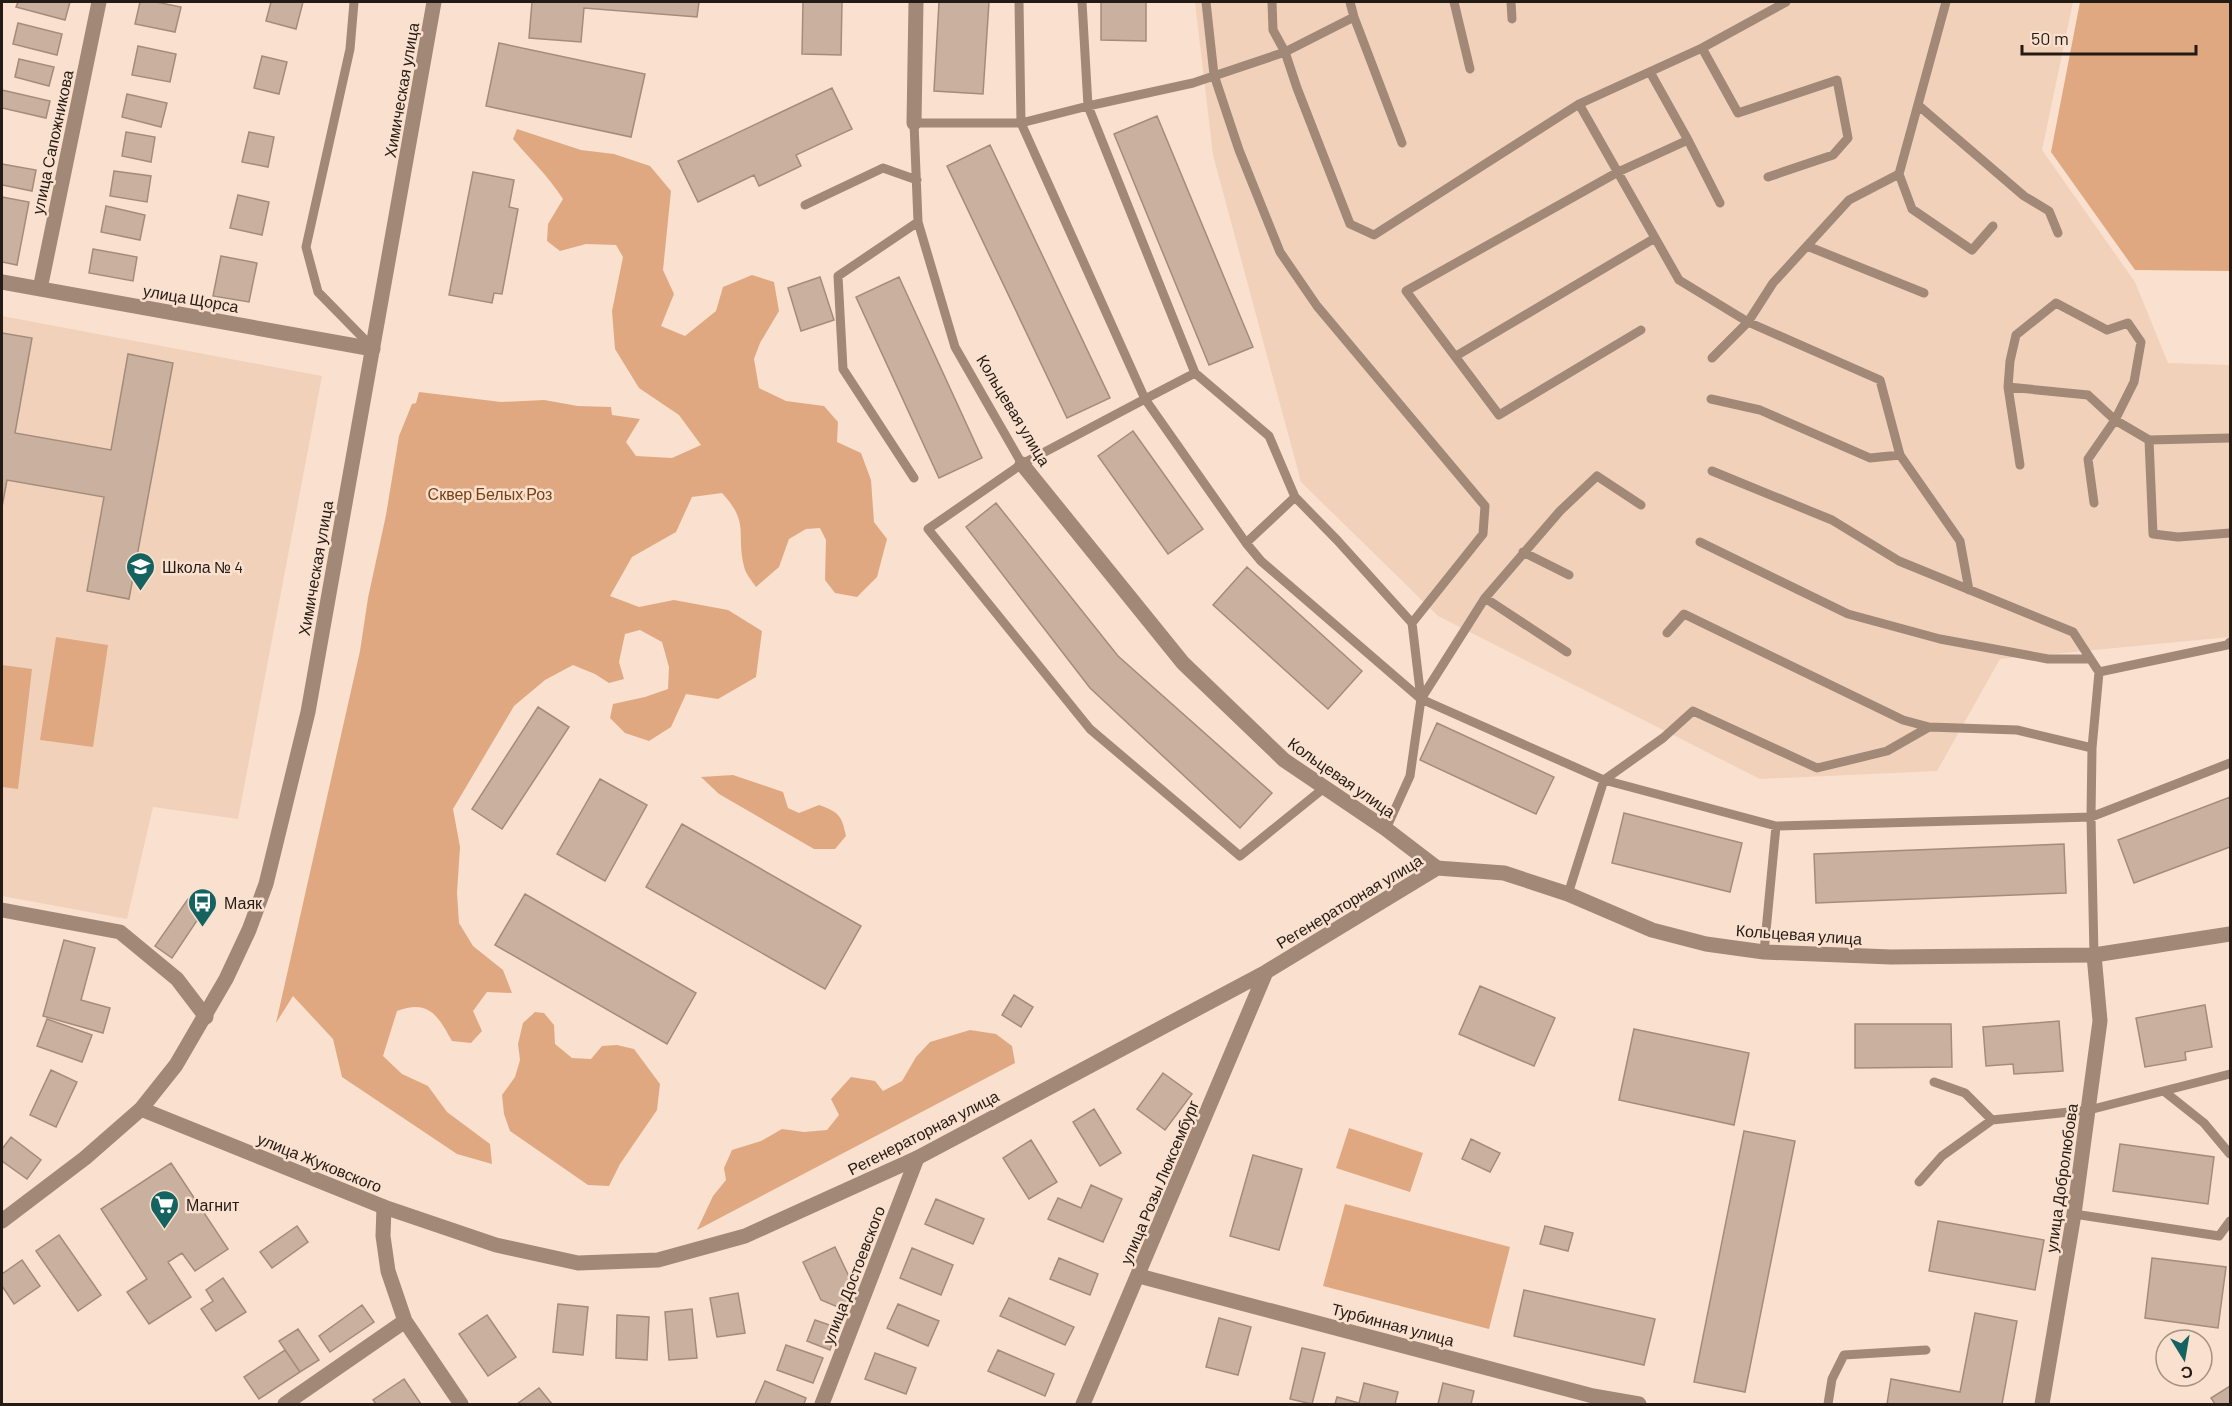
<svg xmlns="http://www.w3.org/2000/svg" width="2232" height="1406" viewBox="0 0 2232 1406" font-family="Barlow,sans-serif">
<style>
.built{fill:#f2d1bb}
.green{fill:#e0a881}
.building{fill:#c9b09f;stroke:#a48c7b;stroke-width:1.5}
.lines{fill:none;stroke-linecap:round;stroke-linejoin:round}
.service{stroke:#a18877;stroke-width:9}
.minor{stroke:#a18877;stroke-width:15}
.tertiary{stroke:#a18877;stroke-width:15}
.labels{text-anchor:middle;dominant-baseline:central;stroke-width:5;stroke-linejoin:round;paint-order:stroke}
.street-label{font-size:16px;fill:#241b15;stroke:#fae0ce}
.park-label{font-size:16px;fill:#774114;stroke:#fae0ce}
.poi-label{font-size:16px;fill:#241b15;stroke:#fae0ce;text-anchor:start}
</style>
<rect width="100%" height="100%" fill="#fae0ce"/>
<path class="built" d="M 1195,2 L 2073,2 L 2042,150 L 2135,282 L 2168,363 L 2230,365 L 2230,637 L 2000,659 L 1937,771 L 1760,779 L 1438,616 L 1301,482 L 1213,155 Z
M 2,316 L 322,376 L 238,819 L 153,807 L 127,919 L 2,896 Z"/>
<path class="green" d="M 2080,2 L 2230,2 L 2230,271 L 2135,270 L 2051,152 Z
M 517,129 L 581,150 L 614,154 L 650,166 L 671,191 L 663,270 L 674,294 L 661,326 L 685,336 L 716,311 L 723,287 L 752,275 L 774,282 L 779,311 L 760,343 L 754,359 L 759,388 L 786,401 L 824,406 L 838,422 L 837,442 L 861,453 L 871,480 L 874,522 L 887,539 L 877,577 L 857,597 L 835,593 L 825,580 L 826,540 L 820,528 L 806,529 L 789,539 L 779,567 L 756,587 C 752,581 745,573 744,566 C 736,533 750,523 722,493 L 692,497 L 676,532 L 632,557 L 610,596 L 639,607 L 674,600 L 728,610 L 762,631 L 756,677 L 718,699 L 686,694 L 671,727 L 649,741 L 625,733 L 610,718 L 613,704 L 645,697 L 668,689 L 669,667 L 662,642 L 640,630 L 625,634 L 619,662 L 624,679 L 609,683 L 595,674 L 573,665 L 545,680 L 514,706 L 453,809 L 460,847 L 457,893 L 459,923 L 473,946 L 503,970 L 512,993 L 487,992 L 473,1011 L 482,1031 L 471,1043 L 452,1041 C 438,1016 429,999 397,1011 L 383,1056 L 402,1074 L 428,1086 L 447,1112 L 490,1144 L 492,1164 L 457,1154 L 342,1077 L 333,1039 L 293,996 L 276,1023 L 360,651 L 368,598 L 386,515 L 399,436 L 412,404 L 416,403 L 419,392 L 501,402 L 544,400 L 578,406 L 611,407 L 612,415 L 640,419 L 626,442 L 636,456 L 672,458 L 701,445 L 679,415 L 639,388 L 615,349 L 612,311 L 623,257 L 616,245 L 586,244 L 560,251 L 547,241 L 548,224 L 563,199 C 549,177 530,159 513,139 Z
M 56,637 L 108,645 L 93,747 L 40,740 Z
M 2,665 L 32,669 L 18,789 L 2,787 Z
M 733,775 L 783,792 L 788,808 L 799,813 L 819,805 C 839,812 842,816 846,836 L 835,849 L 814,849 L 719,794 L 701,777 Z
M 535,1012 L 544,1013 L 554,1025 L 555,1044 L 572,1058 L 591,1059 L 602,1046 L 617,1045 L 634,1049 L 660,1084 L 657,1110 L 620,1164 L 609,1186 L 588,1185 L 510,1131 L 504,1114 L 502,1095 L 515,1077 L 520,1060 L 518,1044 L 523,1023 Z
M 970,1030 L 996,1034 L 1012,1046 L 1015,1063 L 697,1230 L 713,1196 L 726,1180 L 724,1168 L 732,1150 L 761,1141 L 782,1129 L 804,1132 L 827,1130 L 839,1115 L 831,1099 L 851,1077 L 875,1081 L 883,1091 L 902,1081 L 916,1057 L 930,1042 Z
M 1349,1128 L 1423,1153 L 1410,1192 L 1336,1168 Z
M 1345,1204 L 1510,1247 L 1489,1329 L 1323,1286 Z"/>
<path class="building" d="M 18,2 L 70,2 L 65,20 L 16,7 Z
M 140,2 L 156,2 L 181,7 L 175,32 L 135,24 Z
M 271,2 L 303,2 L 296,29 L 266,21 Z
M 532,2 L 699,2 L 697,17 L 584,8 L 581,42 L 529,38 Z
M 803,2 L 842,2 L 841,55 L 802,54 Z
M 939,2 L 989,2 L 983,94 L 934,91 Z
M 1101,2 L 1146,2 L 1146,41 L 1101,40 Z
M 18,23 L 62,34 L 57,55 L 13,44 Z
M 499,43 L 645,74 L 631,137 L 486,106 Z
M 138,46 L 176,54 L 170,82 L 132,75 Z
M 262,56 L 287,62 L 279,94 L 254,88 Z
M 19,59 L 54,67 L 49,86 L 15,77 Z
M 832,88 L 852,129 L 796,155 L 801,166 L 759,186 L 754,175 L 698,202 L 678,161 Z
M 2,90 L 50,101 L 46,118 L 2,108 Z
M 127,94 L 167,103 L 161,127 L 122,117 Z
M 1157,116 L 1253,347 L 1209,365 L 1114,134 Z
M 126,132 L 155,137 L 151,162 L 122,156 Z
M 249,132 L 274,137 L 268,167 L 242,162 Z
M 990,145 L 1110,398 L 1067,418 L 947,166 Z
M 2,164 L 36,170 L 32,191 L 2,185 Z
M 114,171 L 151,176 L 147,202 L 110,196 Z
M 473,172 L 514,180 L 509,207 L 518,209 L 502,294 L 494,293 L 492,303 L 449,295 Z
M 238,195 L 269,202 L 262,235 L 230,228 Z
M 2,197 L 29,202 L 17,265 L 2,262 Z
M 106,206 L 145,215 L 140,240 L 101,232 Z
M 93,249 L 137,257 L 133,281 L 89,273 Z
M 221,256 L 257,263 L 249,302 L 213,296 Z
M 820,277 L 834,320 L 801,331 L 788,288 Z
M 899,277 L 982,458 L 939,478 L 856,297 Z
M 2,333 L 32,338 L 15,433 L 111,450 L 128,354 L 173,363 L 129,599 L 87,591 L 104,497 L 7,480 L 2,507 Z
M 1133,431 L 1203,529 L 1168,554 L 1098,456 Z
M 996,503 L 1118,656 L 1272,793 L 1240,828 L 1090,688 L 966,527 Z
M 1247,567 L 1362,671 L 1328,709 L 1213,605 Z
M 538,707 L 569,727 L 502,829 L 472,809 Z
M 1437,723 L 1554,777 L 1536,814 L 1420,760 Z
M 600,779 L 647,805 L 605,881 L 557,854 Z
M 2230,797 L 2230,847 L 2134,883 L 2118,840 Z
M 1624,813 L 1742,843 L 1730,892 L 1612,863 Z
M 682,824 L 861,926 L 825,989 L 646,887 Z
M 2064,844 L 2066,893 L 1816,903 L 1814,854 Z
M 525,894 L 696,993 L 667,1044 L 495,945 Z
M 188,899 L 204,910 L 172,958 L 155,946 Z
M 64,940 L 95,948 L 81,1000 L 110,1008 L 103,1033 L 43,1016 Z
M 1480,986 L 1555,1018 L 1534,1066 L 1459,1034 Z
M 1014,995 L 1033,1007 L 1021,1027 L 1002,1015 Z
M 2205,1005 L 2212,1047 L 2185,1052 L 2186,1060 L 2145,1067 L 2136,1018 Z
M 47,1019 L 92,1035 L 82,1062 L 37,1046 Z
M 2059,1021 L 2063,1071 L 2014,1074 L 2013,1064 L 1986,1066 L 1983,1027 Z
M 1855,1024 L 1951,1024 L 1952,1067 L 1855,1068 Z
M 1634,1029 L 1749,1053 L 1734,1125 L 1619,1100 Z
M 51,1070 L 77,1082 L 56,1127 L 30,1115 Z
M 1163,1073 L 1192,1094 L 1165,1130 L 1137,1109 Z
M 1094,1109 L 1121,1153 L 1100,1166 L 1073,1122 Z
M 1744,1131 L 1795,1141 L 1745,1392 L 1694,1382 Z
M 11,1137 L 41,1160 L 27,1179 L 2,1161 L 2,1149 Z
M 1471,1139 L 1500,1153 L 1490,1172 L 1462,1159 Z
M 1031,1140 L 1057,1182 L 1029,1199 L 1003,1158 Z
M 2120,1144 L 2214,1157 L 2208,1204 L 2113,1191 Z
M 1253,1155 L 1302,1169 L 1279,1250 L 1230,1236 Z
M 171,1163 L 228,1249 L 195,1271 L 182,1253 L 168,1262 L 191,1297 L 149,1324 L 127,1292 L 147,1279 L 101,1209 Z
M 1091,1185 L 1122,1199 L 1103,1242 L 1048,1219 L 1058,1198 L 1081,1208 Z
M 936,1199 L 984,1219 L 973,1244 L 925,1224 Z
M 1938,1221 L 2044,1240 L 2035,1290 L 1929,1271 Z
M 297,1226 L 308,1242 L 272,1268 L 260,1252 Z
M 1545,1226 L 1573,1233 L 1568,1251 L 1540,1244 Z
M 59,1235 L 101,1295 L 78,1311 L 36,1251 Z
M 835,1247 L 854,1287 L 845,1310 L 821,1300 L 803,1262 Z
M 912,1248 L 953,1265 L 941,1295 L 900,1278 Z
M 1059,1258 L 1098,1274 L 1090,1295 L 1050,1279 Z
M 2152,1258 L 2226,1267 L 2218,1328 L 2145,1318 Z
M 22,1260 L 40,1286 L 14,1304 L 2,1286 L 2,1274 Z
M 223,1278 L 246,1312 L 216,1331 L 201,1309 L 213,1301 L 206,1290 Z
M 1524,1290 L 1655,1319 L 1644,1365 L 1514,1336 Z
M 738,1293 L 745,1333 L 717,1337 L 710,1298 Z
M 1009,1298 L 1074,1327 L 1065,1345 L 1000,1316 Z
M 558,1304 L 588,1307 L 583,1355 L 553,1352 Z
M 898,1304 L 939,1321 L 928,1346 L 887,1328 Z
M 362,1305 L 374,1322 L 330,1352 L 319,1336 Z
M 692,1309 L 697,1358 L 669,1360 L 665,1312 Z
M 1975,1313 L 2017,1321 L 2002,1404 L 1887,1404 L 1891,1379 L 1960,1392 Z
M 487,1315 L 516,1357 L 488,1376 L 459,1334 Z
M 617,1315 L 649,1317 L 647,1360 L 616,1358 Z
M 1219,1318 L 1251,1327 L 1238,1375 L 1206,1367 Z
M 815,1320 L 838,1328 L 830,1350 L 807,1341 Z
M 298,1329 L 319,1360 L 300,1372 L 279,1341 Z
M 786,1345 L 823,1358 L 813,1383 L 777,1370 Z
M 1302,1348 L 1325,1353 L 1312,1404 L 1290,1399 Z
M 285,1350 L 300,1372 L 259,1399 L 244,1377 Z
M 998,1350 L 1054,1374 L 1045,1396 L 988,1371 Z
M 875,1353 L 916,1368 L 906,1394 L 865,1379 Z
M 404,1379 L 421,1404 L 376,1404 L 373,1400 Z
M 765,1381 L 806,1398 L 804,1404 L 755,1404 Z
M 1364,1383 L 1398,1392 L 1395,1404 L 1335,1404 L 1337,1397 L 1359,1403 Z
M 1443,1383 L 1474,1391 L 1471,1404 L 1438,1404 Z
M 2230,1386 L 2230,1404 L 2215,1404 L 2211,1398 Z
M 539,1388 L 552,1404 L 517,1404 Z"/>
<g class="lines">
<path class="service" d="M 354,2 L 350,49 L 306,247 L 318,292 L 373,348
M 1019,2 L 1021,123 L 1145,399 L 1022,464 L 928,529 L 1090,729 L 1240,856 L 1324,788
M 1082,2 L 1088,106 L 1195,373 L 1269,436 L 1295,497 L 1337,540 L 1412,623 L 1421,699 L 1410,776 L 1386,829
M 1206,2 L 1214,75 L 1239,150 L 1280,252 L 1317,306 L 1485,506 L 1483,534 L 1412,623
M 1272,2 L 1273,30 L 1285,52 L 1297,88 L 1350,224 L 1374,235 L 1579,104 L 1702,48 L 1786,2
M 1350,2 L 1354,17 L 1402,143
M 1454,2 L 1470,69
M 1511,2 L 1512,19
M 1702,48 L 1738,113 L 1837,80 L 1848,138 L 1833,155 L 1768,177
M 1650,72 L 1688,140 L 1720,203
M 1579,104 L 1679,280 L 1748,322 L 1880,380 L 1900,455 L 1960,541 L 1969,590
M 1918,105 L 2024,196 L 2049,211 L 2058,233
M 1899,174 L 1912,209 L 1972,250 L 1993,226
M 805,205 L 883,168 L 917,180
M 1807,246 L 1924,293
M 1641,330 L 1499,415 L 1406,291 L 1618,172 L 1688,140
M 1456,356 L 1655,238
M 1712,358 L 1748,322 L 1773,283 L 1849,200 L 1899,174 L 1946,2
M 1195,373 L 1145,399 L 1246,543 L 1261,561 L 1421,699 L 1604,780 L 1776,826 L 2091,817 L 2230,763
M 2008,387 L 2010,361 L 2016,335 L 2056,303 L 2107,330 L 2128,323 L 2141,342 L 2134,382 L 2115,420 L 2088,459 L 2094,503
M 1711,399 L 1760,410 L 1870,458 L 1900,455
M 2230,438 L 2149,440 L 2153,534 L 2178,537 L 2230,533
M 1022,464 L 955,347 L 918,222 L 914,123 L 1021,123 L 1088,106 L 1193,83 L 1285,52 L 1354,17
M 2020,465 L 2008,387 L 2088,395 L 2115,420 L 2149,440
M 1712,471 L 1832,520 L 1899,561 L 2073,632 L 2099,672
M 914,478 L 843,369 L 838,276 L 918,222
M 1700,542 L 1848,614 L 1940,639 L 2048,659 L 2090,659
M 1246,543 L 1295,497
M 1523,552 L 1569,575
M 1485,598 L 1567,652
M 1667,633 L 1684,614 L 1903,720 L 1929,727 L 2017,730 L 2092,748
M 1421,699 L 1485,598 L 1560,511 L 1597,476 L 1641,505
M 1568,894 L 1604,780 L 1663,738 L 1693,711 L 1817,768 L 1887,751 L 1929,727
M 1764,952 L 1776,826
M 2094,955 L 2091,817 L 2092,748 L 2099,672 L 2227,645 L 2230,642
M 1934,1082 L 1965,1093 L 1992,1120
M 2165,1092 L 2204,1123 L 2230,1154
M 1919,1182 L 1942,1156 L 1992,1120 L 2089,1110 L 2230,1074
M 2074,1214 L 2219,1236 L 2230,1221
M 1828,1404 L 1832,1379 L 1844,1355 L 1926,1350"/>
<path class="minor" d="M 914,123 L 916,2
M 2,282 L 373,349
M 40,289 L 99,2
M 1022,464 L 1183,663 L 1284,760 L 1386,829 L 1437,868
M 2,910 L 120,932 L 177,979 L 206,1017
M 384,1207 L 383,1236 L 388,1271 L 405,1321 L 461,1404
M 1139,1276 L 1593,1396 L 1639,1404
M 285,1404 L 405,1321
M 822,1404 L 917,1158
M 2042,1404 L 2074,1214 L 2100,1021 L 2094,955"/>
<path class="tertiary" d="M 141,1109 L 384,1207 L 496,1245 L 578,1263 L 658,1260 L 745,1236 L 917,1158 L 1266,972 L 1437,868 L 1504,873 L 1568,894 L 1652,930 L 1706,944 L 1764,952 L 1891,957 L 2094,955 L 2230,934
M 2,1221 L 85,1158 L 141,1109 L 176,1065 L 226,979 L 249,930 L 266,884 L 308,712 L 434,2
M 1083,1404 L 1266,972"/>
</g>
<defs>
<symbol id="school-pin" viewBox="-11 -11 22 30"><path d="M0 17L-7.5 6A9.5 9.5 0 1 1 7.5 6Z" fill="#156360" stroke="#fae0ce"/><path d="M0-5L7-2L0 1L-7-2ZM-4 1L0 2.5L4 1V4Q0 6-4 4Z" fill="#fff"/></symbol>
<symbol id="bus-pin" viewBox="-11 -11 22 30"><path d="M0 17L-7.5 6A9.5 9.5 0 1 1 7.5 6Z" fill="#156360" stroke="#fae0ce"/><path d="M-5-6H5V4H4V6H2V4H-2V6H-4V4H-5ZM-3.5-4V0h7V-4ZM-3.5 1.2v1.5H-2V1.2ZM2 1.2v1.5H3.5V1.2Z" fill="#fff"/></symbol>
<symbol id="supermarket-pin" viewBox="-11 -11 22 30"><path d="M0 17L-7.5 6A9.5 9.5 0 1 1 7.5 6Z" fill="#156360" stroke="#fae0ce"/><path d="M-6-5.5h2.5l.6 2H6L4.5 2H-2.5L-4.4-4H-6ZM-1.5 3.2a1.3 1.3 0 1 0 .1 0ZM3 3.2a1.3 1.3 0 1 0 .1 0Z" fill="#fff"/></symbol>
</defs>
<g fill-rule="evenodd">
<use href="#school-pin" x="124" y="550" width="33" height="45"/>
<use href="#bus-pin" x="186" y="886" width="33" height="45"/>
<use href="#supermarket-pin" x="148" y="1188" width="33" height="45"/>
</g>
<g class="labels">
<g class="street-label">
<text transform="translate(401 90) rotate(-80)">Химическая улица</text>
<text transform="translate(52 142) rotate(-78)">улица Сапожникова</text>
<text transform="translate(191 298) rotate(10)">улица Щорса</text>
<text transform="translate(1014 410) rotate(59)">Кольцевая улица</text>
<text transform="translate(315 568) rotate(-80)">Химическая улица</text>
<text transform="translate(1342 777) rotate(35)">Кольцевая улица</text>
<text transform="translate(1349 901) rotate(-31)">Регенераторная улица</text>
<text transform="translate(1799 934) rotate(4)">Кольцевая улица</text>
<text transform="translate(923 1132) rotate(-27)">Регенераторная улица</text>
<text transform="translate(320 1162) rotate(22)">улица Жуковского</text>
<text transform="translate(2061 1178) rotate(-82)">улица Добролюбова</text>
<text transform="translate(1159 1182) rotate(-67)">улица Розы Люксембург</text>
<text transform="translate(853 1275) rotate(-69)">улица Достоевского</text>
<text transform="translate(1393 1324) rotate(15)">Турбинная улица</text>
</g>
<g class="park-label">
<text x="490" y="493">Сквер Белых Роз</text>
</g>
<g class="poi-label">
<text x="162" y="566">Школа № 4</text>
<text x="224" y="902">Маяк</text>
<text x="186" y="1204">Магнит</text>
</g>
</g>
<rect width="2232" height="1406" fill="none" stroke="#241b15" stroke-width="6"/>
<g transform="translate(2184 1358) rotate(169)"><circle r="28" fill="#fae0ce" stroke="#a49184" stroke-width="1.5"/>
<path d="M0-4.5L10 22L0 15L-10 22Z" fill="#156360"/>
<text y="-9" font-size="16" font-weight="bold" text-anchor="middle" fill="#241b15">С</text>
</g>
<path d="M2022 45v9h174v-9" fill="none" stroke="#241b15" stroke-width="3"/>
<text x="2031" y="45" font-size="18" fill="#241b15" stroke="#fae0ce" stroke-width="4.5" paint-order="stroke">50 m</text>
</svg>
